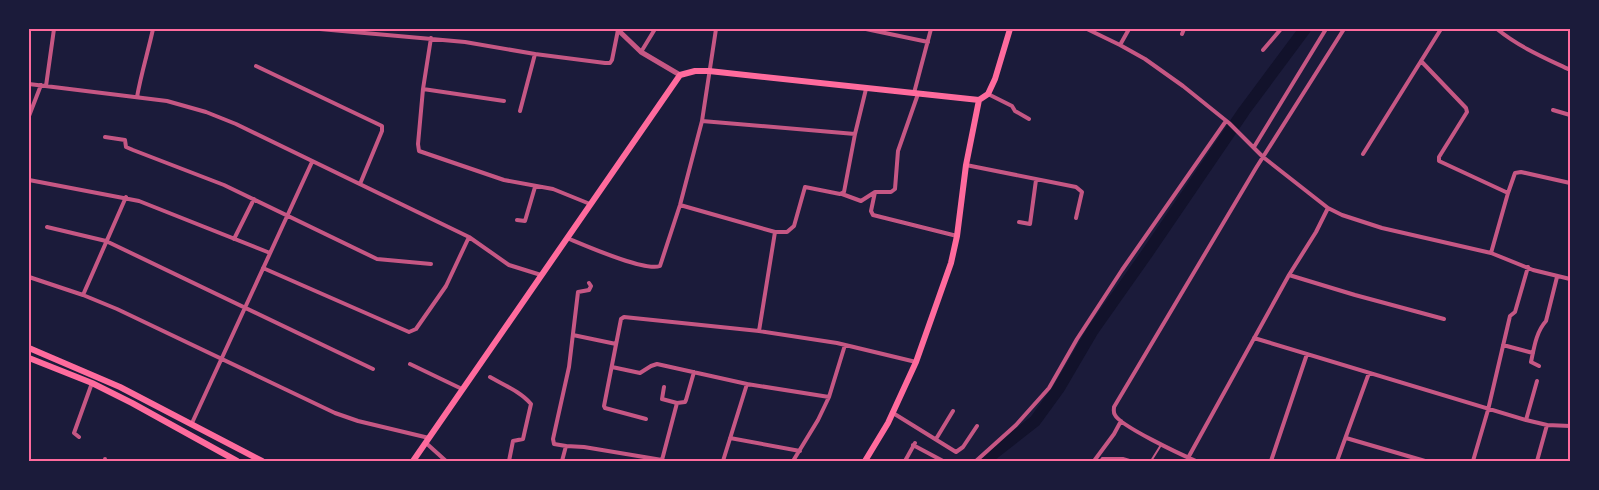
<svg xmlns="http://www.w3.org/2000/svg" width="1599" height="490" viewBox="0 0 1599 490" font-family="'PT Sans',sans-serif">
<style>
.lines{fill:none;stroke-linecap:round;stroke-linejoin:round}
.river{stroke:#12122b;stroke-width:12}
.service{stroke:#c65784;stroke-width:2}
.minor{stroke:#c65784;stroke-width:4}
.tertiary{stroke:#c65784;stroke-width:5}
.primary{stroke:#ff6b9d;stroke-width:6}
.neatline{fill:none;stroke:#ff6b9d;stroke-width:2}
</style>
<rect width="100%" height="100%" fill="#1b1b3a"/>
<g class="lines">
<path class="river" d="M 984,461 L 1035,421 L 1059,388 L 1093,330 L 1148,252 L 1244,111 L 1305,29"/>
<path class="service" d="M 1100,461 L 1102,458 L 1123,458 L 1133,461
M 1151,461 L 1161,445"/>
<path class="minor" d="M 320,29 L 465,42 L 535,54 L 605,63 L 610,63 L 612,60 L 618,30
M 866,29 L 928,42
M 1087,29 L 1120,45 L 1145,59 L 1183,86 L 1229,123 L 1263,157 L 1328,208 L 1342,215 L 1382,228 L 1491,253 L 1533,270 L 1570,279
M 1497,29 C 1519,47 1545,58 1570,70
M 1182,34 L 1184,29
M 431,38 L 423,89 L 418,144 L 419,151 L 504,180 L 553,189 L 590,204
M 1120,45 L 1129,29
M 1263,50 L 1281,29
M 641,52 L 655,29
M 1421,61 L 1466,108 L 1467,112 L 1439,157 L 1439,161 L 1508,193
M 256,66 L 382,126 L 382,131 L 360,184
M 29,84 L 167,101 L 206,112 L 236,124 L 469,237 L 509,265 L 541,275
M 46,86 L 54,29
M 423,89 L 504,101
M 914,93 L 931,29
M 988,94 L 1012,106 L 1015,111 L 1029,119
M 137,97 C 141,74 148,52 153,29
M 1553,110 L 1570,115
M 520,111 L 535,54
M 29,116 L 41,85
M 702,121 L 855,134
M 105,137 L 125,140 L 126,147 L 133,150 L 224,185 L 377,259 L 431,264
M 1254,147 L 1326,29
M 1363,154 L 1441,29
M 966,165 L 1076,187 L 1082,192 L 1076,218
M 29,180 L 139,201 L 270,253
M 875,192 L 871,211 L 873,215 L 957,236
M 842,194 L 861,201 L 875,192 L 891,192 L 895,189 L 898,151 L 918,94
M 680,205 L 775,232 L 787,232 L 794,226 L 805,187 L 840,194 L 844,192 L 855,134 L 866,89
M 517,220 L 525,221 L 535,187
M 1019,222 L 1030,224 L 1036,180
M 47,227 L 106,241 L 373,369
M 567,238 C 584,245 645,272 660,266 L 680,205 L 702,121 L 716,29
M 234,239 L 254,199
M 1491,253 L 1508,193 L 1515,173 L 1521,172 L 1570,183
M 263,268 L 409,332 L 416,329 L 446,286 L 469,237
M 1289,275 L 1355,295 L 1444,319
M 29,277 L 83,295 L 117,309 L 335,413 L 358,421 L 429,438
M 83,295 L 126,197
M 759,331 L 775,232
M 573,335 L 616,344
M 1254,338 L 1526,420 L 1547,425 L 1570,426
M 1503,345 L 1533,353
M 410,364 L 462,389
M 1539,366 L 1531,362 C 1534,348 1536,332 1546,321 L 1557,277
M 612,367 L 640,373 L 651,366 L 657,364 L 747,384 L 829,397
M 490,377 C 504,385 521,392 531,404 L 523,439 L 513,441 L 509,461
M 677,403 L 685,402 L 686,400 L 694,372
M 893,413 L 956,452 L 963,447 L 977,426
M 646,419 L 605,408 L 604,406 L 621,319 L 624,317 L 759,331 L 837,343 L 916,362
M 1526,420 L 1537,381
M 192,423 L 312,162
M 79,437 L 74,433 L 92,383
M 730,438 L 800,451
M 1346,438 L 1425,461
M 936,439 L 953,411
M 426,443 L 446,461
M 913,445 L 943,461
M 566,446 L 584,447 L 662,460 L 677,403 L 662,399 L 664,387
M 1188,458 L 1289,275 L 1316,232 L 1328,208
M 105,461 L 105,459
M 562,461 L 566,446 L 554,444 L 553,439 L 569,367 L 578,292 L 589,290 L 591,286 L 589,283
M 723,461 L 747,384
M 793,461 L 818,420 L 829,397 L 845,345
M 905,461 L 915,443
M 976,461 L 1016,425 L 1049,388 L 1077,339 L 1122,270 L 1226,121
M 1094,461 L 1114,434 L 1121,421
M 1196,461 C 1182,455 1120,426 1115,415 C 1113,412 1114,410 1114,407 L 1256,168 L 1344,29
M 1271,461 L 1307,354
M 1337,461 L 1369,373
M 1473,461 L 1488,410 L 1510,316 L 1515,312 L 1528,267
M 1537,461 L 1547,425"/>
<path class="tertiary" d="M 617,29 L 641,52 L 680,75"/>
<path class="primary" d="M 29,348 L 120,387 L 262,461
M 29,358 L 92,383 L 132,403 L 237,461
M 413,461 L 680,75 L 695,71 L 709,71 L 979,100 L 988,94 L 995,79 L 1010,29
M 865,461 L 888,423 L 916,362 L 951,263 L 957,236 L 966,165 L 979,100"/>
</g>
<rect width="1599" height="490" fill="none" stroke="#1b1b3a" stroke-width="60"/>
<rect x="30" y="30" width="1539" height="430" class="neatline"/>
</svg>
